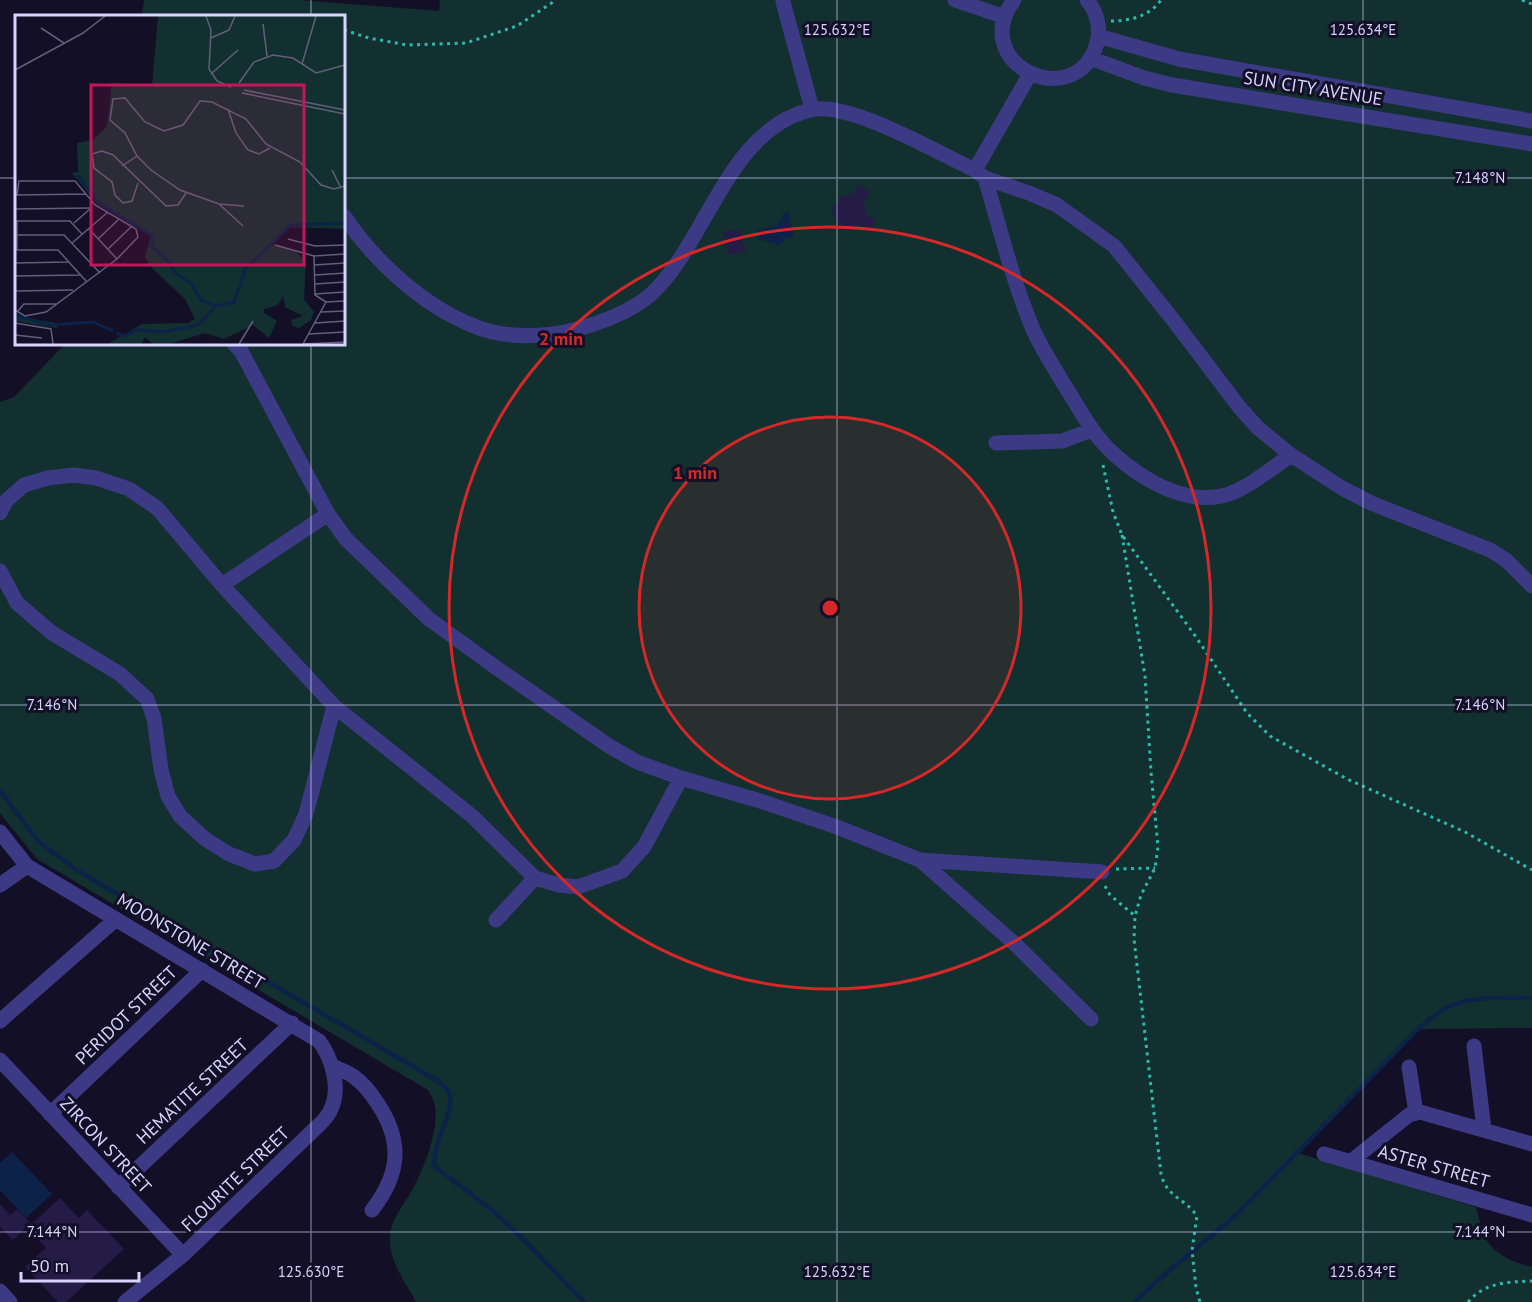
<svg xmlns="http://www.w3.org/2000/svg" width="1532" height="1302" viewBox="0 0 1532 1302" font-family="'PT Sans',sans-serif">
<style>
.green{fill:#12302f}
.water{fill:#0c2248}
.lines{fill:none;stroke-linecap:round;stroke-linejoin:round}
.stream{stroke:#0c2248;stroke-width:4.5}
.building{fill:#241b47}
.path{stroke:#2fb8b0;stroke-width:3;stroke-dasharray:3 4.5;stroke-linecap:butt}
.minor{stroke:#3d3a85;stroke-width:15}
.ticks{fill:none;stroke:#d9d4ff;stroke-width:1.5;stroke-opacity:0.45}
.ring{fill:none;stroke:#d62828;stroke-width:3}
.labels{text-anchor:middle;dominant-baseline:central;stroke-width:6;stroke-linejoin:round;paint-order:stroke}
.street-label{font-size:18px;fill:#d9d4ff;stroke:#130f26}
.inset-river{fill:none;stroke:#0c2248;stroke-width:3}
.inset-road{fill:none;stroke:#625e7d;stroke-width:1.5}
.view{fill:#c2185b;fill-opacity:0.15;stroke:#c2185b;stroke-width:3}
.inset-edge{fill:none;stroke:#d9d4ff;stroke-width:3}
.ticks-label{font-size:15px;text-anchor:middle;fill:#d9d4ff;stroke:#130f26;stroke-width:6;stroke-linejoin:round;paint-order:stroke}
.centre{fill:#d62828;stroke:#130f26;stroke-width:3}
.ring-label{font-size:18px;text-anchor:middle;font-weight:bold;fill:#d62828;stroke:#130f26;stroke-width:6;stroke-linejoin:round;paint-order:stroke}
</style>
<rect width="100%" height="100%" fill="#130f26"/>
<path class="green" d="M 144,0 L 300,0 L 439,11 L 440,0 L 1532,0 L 1532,1028 L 1418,1029 L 1298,1153 L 1476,1207 C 1479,1216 1480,1227 1484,1236 C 1493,1254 1514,1263 1532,1267 L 1532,1302 L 416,1302 C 407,1285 391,1263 390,1244 C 388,1222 402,1208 412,1190 C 424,1170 439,1129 435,1107 C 434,1100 431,1095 428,1090 L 37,859 L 0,813 L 0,402 L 14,397 L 65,344 L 344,344 L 344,16 L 142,16 Z"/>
<path class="water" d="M 785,212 L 790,213 L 790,223 L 794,236 L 785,239 L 779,245 L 758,239 L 757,232 L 758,230 L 777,225 Z
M 12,1152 L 52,1194 L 26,1218 L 0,1190 L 0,1163 Z"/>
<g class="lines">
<path class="stream" d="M 0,791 L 38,841 L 75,869 L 438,1081 C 443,1085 449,1089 450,1096 C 454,1114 432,1144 434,1166 L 492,1210 L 528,1244 L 584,1302
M 1135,1302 C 1167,1269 1204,1244 1238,1213 L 1418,1029 C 1426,1023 1435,1014 1444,1009 C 1471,995 1502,998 1532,998"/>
</g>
<path class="building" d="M 859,185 L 870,192 L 864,201 L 866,214 L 876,221 L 869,232 L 859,225 L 846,228 L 835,221 L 832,208 L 840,197 L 853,194 Z
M 740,229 L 745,252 L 729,255 L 723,232 Z
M 60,1198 L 79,1218 L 87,1210 L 124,1249 L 66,1302 L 58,1302 L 25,1267 L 46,1248 L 27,1228 Z
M 0,1204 L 10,1215 L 17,1209 L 30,1223 L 13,1240 L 0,1227 Z"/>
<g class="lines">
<path class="path" d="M 1522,0 L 1532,4
M 1111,21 C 1130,21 1150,16 1161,0
M 344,30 L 369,38 L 407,45 L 466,43 L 517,26 L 556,0
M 1103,465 L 1113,512 L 1122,535 L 1196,637 L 1247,713 L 1270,736 L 1347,779 L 1465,832 L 1532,870
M 1122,535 L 1145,676 L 1151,772 L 1158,847 L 1155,868 L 1141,895 L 1135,916 L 1134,939 L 1161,1174 C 1167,1198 1185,1198 1197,1216 L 1192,1250 L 1196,1288 L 1200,1302
M 1116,869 L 1155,868
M 1105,886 L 1110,895 L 1135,916
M 1468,1302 C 1485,1282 1508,1282 1532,1281"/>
<path class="minor" d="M 955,0 L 1005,17
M 1014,0 C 966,65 1077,115 1097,43 C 1101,28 1097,12 1087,0
M 783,2 L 812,109
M 1098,36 L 1179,59 L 1532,121
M 1090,58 L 1144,78 L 1172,85 L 1532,144
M 975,170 L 1030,74
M 985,178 C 1000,228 1012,279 1032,327 C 1040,346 1052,364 1063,383 C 1073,398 1082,415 1092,429 C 1118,467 1181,510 1229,494 C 1251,486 1272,468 1291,455
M 344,216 C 374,261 423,306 474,326 C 510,341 558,337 594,324 C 618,316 644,304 660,285 C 709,231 732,129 810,110 C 848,100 938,153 975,170 L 985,178 L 1029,193 L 1057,205 L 1114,246 L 1174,321 L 1240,408 L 1258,428 L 1291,455 L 1342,488 L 1371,503 L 1490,550 L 1506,560 L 1532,586
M 234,344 L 241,351 L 328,514 L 346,539 L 429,619 L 498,669 L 609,746 L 637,762 L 681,778 L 757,800 L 837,827 L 920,860 L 1102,872
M 996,443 L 1062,441 L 1092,430
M 0,513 L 6,501 L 24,485 L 48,478 L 74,475 L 96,478 L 129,489 L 157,508 L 222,585 L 334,706 L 472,816 L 535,878 L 559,885 L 578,887 L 622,871 L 644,847 L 681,778
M 0,571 L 17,603 L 52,633 L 120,674 L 147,699 L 154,718 L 161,770 L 168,796 L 180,816 L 205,839 L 229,854 L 255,864 L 274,861 L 294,840 L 306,814 L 334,706
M 222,585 L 328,514
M 0,832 L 27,866 L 319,1041 C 332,1058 341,1088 331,1109 C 329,1115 324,1120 320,1124 L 183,1255 L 125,1302
M 920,860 L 1015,944 L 1091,1019
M 0,885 L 27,866
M 496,920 L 535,878
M 0,1021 L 116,919
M 1474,1046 L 1484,1130
M 0,1060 L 183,1255
M 332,1066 C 339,1069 347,1072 353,1076 C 363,1083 371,1093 378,1104 C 403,1142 400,1174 372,1210
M 1409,1067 L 1416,1113
M 50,1114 L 202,970
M 1324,1154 L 1532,1215
M 1350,1162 L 1409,1115 L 1420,1112 L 1532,1144
M 118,1187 L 292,1023
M 0,1291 L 10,1302"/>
</g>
<path class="ticks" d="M 311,0 L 311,16M 837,0 L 837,1302M 1363,0 L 1363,1302M 0,178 L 16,178M 344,178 L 1532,178M 311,344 L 311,1302M 0,705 L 1532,705M 0,1232 L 1532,1232"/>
<circle cx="830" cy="608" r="191" fill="#d62828" fill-opacity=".12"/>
<g class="ring">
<circle cx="830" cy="608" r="191"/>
<circle cx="830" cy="608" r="381"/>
</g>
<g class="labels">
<g class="street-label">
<text transform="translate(1313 88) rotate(9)">SUN CITY AVENUE</text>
<text transform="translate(191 941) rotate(31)">MOONSTONE STREET</text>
<text transform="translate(126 1015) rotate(-44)">PERIDOT STREET</text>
<text transform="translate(192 1091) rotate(-43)">HEMATITE STREET</text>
<text transform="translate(106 1145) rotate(47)">ZIRCON STREET</text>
<text transform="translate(1434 1166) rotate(16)">ASTER STREET</text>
<text transform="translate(235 1179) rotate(-44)">FLOURITE STREET</text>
</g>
</g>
<g transform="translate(15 15)">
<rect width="330" height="330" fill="#130f26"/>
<path d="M 143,1 L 330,1 L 330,214 L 273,212 L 257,229 L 281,237 L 291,247 L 289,284 L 299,297 L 296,305 L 284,313 L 278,311 L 276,305 L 288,301 L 270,292 L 268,281 L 263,290 L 249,294 L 249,298 L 262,306 L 254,323 L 238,310 L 209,324 L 190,318 L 154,329 L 138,329 L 130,322 L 126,329 L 93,329 L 127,309 L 173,308 L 180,304 L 170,284 L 135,251 L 130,242 L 136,221 L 82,189 L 57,158 L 63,157 L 62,128 L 78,125 L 92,111 L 97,68 L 137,71 ZM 0,297 L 9,303 L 42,308 L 42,313 L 0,306 Z" fill="#12302f"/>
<path class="inset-river" d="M 62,160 L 84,188 L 138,221 L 137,231 L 157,250 L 160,258 L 176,268 L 186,285 L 201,291 L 219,287 L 231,253 L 276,210 L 330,208M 0,300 L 34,310 L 78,307 L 98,316M 101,318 L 110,321 L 121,315 L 148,317 L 183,310 L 200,292"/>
<path class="inset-road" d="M 191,1 L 196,15 L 194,54 L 202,66 L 216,72M 248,9 L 252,41M 26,13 L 49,28M 196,23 L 214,15 L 220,1M 287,49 L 301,1M 0,55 L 68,18 L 90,1M 196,59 L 223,35M 224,68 L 239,47 L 258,40 L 278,43 L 301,58 L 330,50M 229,75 L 330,95M 227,78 L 330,99M 213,94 L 221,118 L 233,135 L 244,139 L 255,133M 107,151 L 122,141M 317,155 L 326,173M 123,168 L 117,186 L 108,188 L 100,180 L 97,167 L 79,153 L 77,139 L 87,136 L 98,140 L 151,191 L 163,190 L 171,178M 1,180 L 71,179M 204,189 L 228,211M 229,191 L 204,189 L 165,175 L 136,155 L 122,141 L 110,118 L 95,105 L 98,84 L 110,83 L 130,107 L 149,116 L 168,110 L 185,86 L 197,87 L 231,104 L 251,129 L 285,147 L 306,170 L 319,174 L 330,171M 0,194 L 76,193M 0,206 L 55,206 L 67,219M 59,208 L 75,194M 74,214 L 102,244M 0,220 L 49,220 L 85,258M 83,224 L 104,204M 273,224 L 300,231 L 330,230M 57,228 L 93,197M 260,230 L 299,241 L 330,239M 93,234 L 117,211M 0,235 L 43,235 L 71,266M 2,235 L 2,206M 299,241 L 300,280 L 311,287M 0,248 L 53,247M 299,250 L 330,248M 300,260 L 330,258M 0,261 L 65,260M 300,269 L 330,267M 0,276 L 58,275M 300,279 L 330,277M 311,287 L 330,286M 0,295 L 10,301 L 31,297 L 102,244 L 123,222 L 121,214 L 80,190 L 60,166 L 4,166 L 2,180M 2,297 L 9,289 L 42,289M 306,297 L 330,296M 0,308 L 36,314 L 38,329M 300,308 L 330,306M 294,319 L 330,317M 0,320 L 27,323M 224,329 L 238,306M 288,329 L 311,287M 289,329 L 330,327"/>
<path class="view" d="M 76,70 L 289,70 L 289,250 L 76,250 Z"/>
<rect width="330" height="330" class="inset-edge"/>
</g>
<g class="ticks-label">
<text x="837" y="35">125.632°E</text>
<text x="1363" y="35">125.634°E</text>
<text x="1480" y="183">7.148°N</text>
<text x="52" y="710">7.146°N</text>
<text x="1480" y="710">7.146°N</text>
<text x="52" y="1237">7.144°N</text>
<text x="1480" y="1237">7.144°N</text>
<text x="311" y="1277">125.630°E</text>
<text x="837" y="1277">125.632°E</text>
<text x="1363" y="1277">125.634°E</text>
</g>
<circle cx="830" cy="608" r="9" class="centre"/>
<g class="ring-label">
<text x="561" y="345">2 min</text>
<text x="695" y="479">1 min</text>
</g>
<path d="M21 1272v9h118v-9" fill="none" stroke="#d9d4ff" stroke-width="3"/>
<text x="30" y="1272" font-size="18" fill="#d9d4ff" stroke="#130f26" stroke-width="4.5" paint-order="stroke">50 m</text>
</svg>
